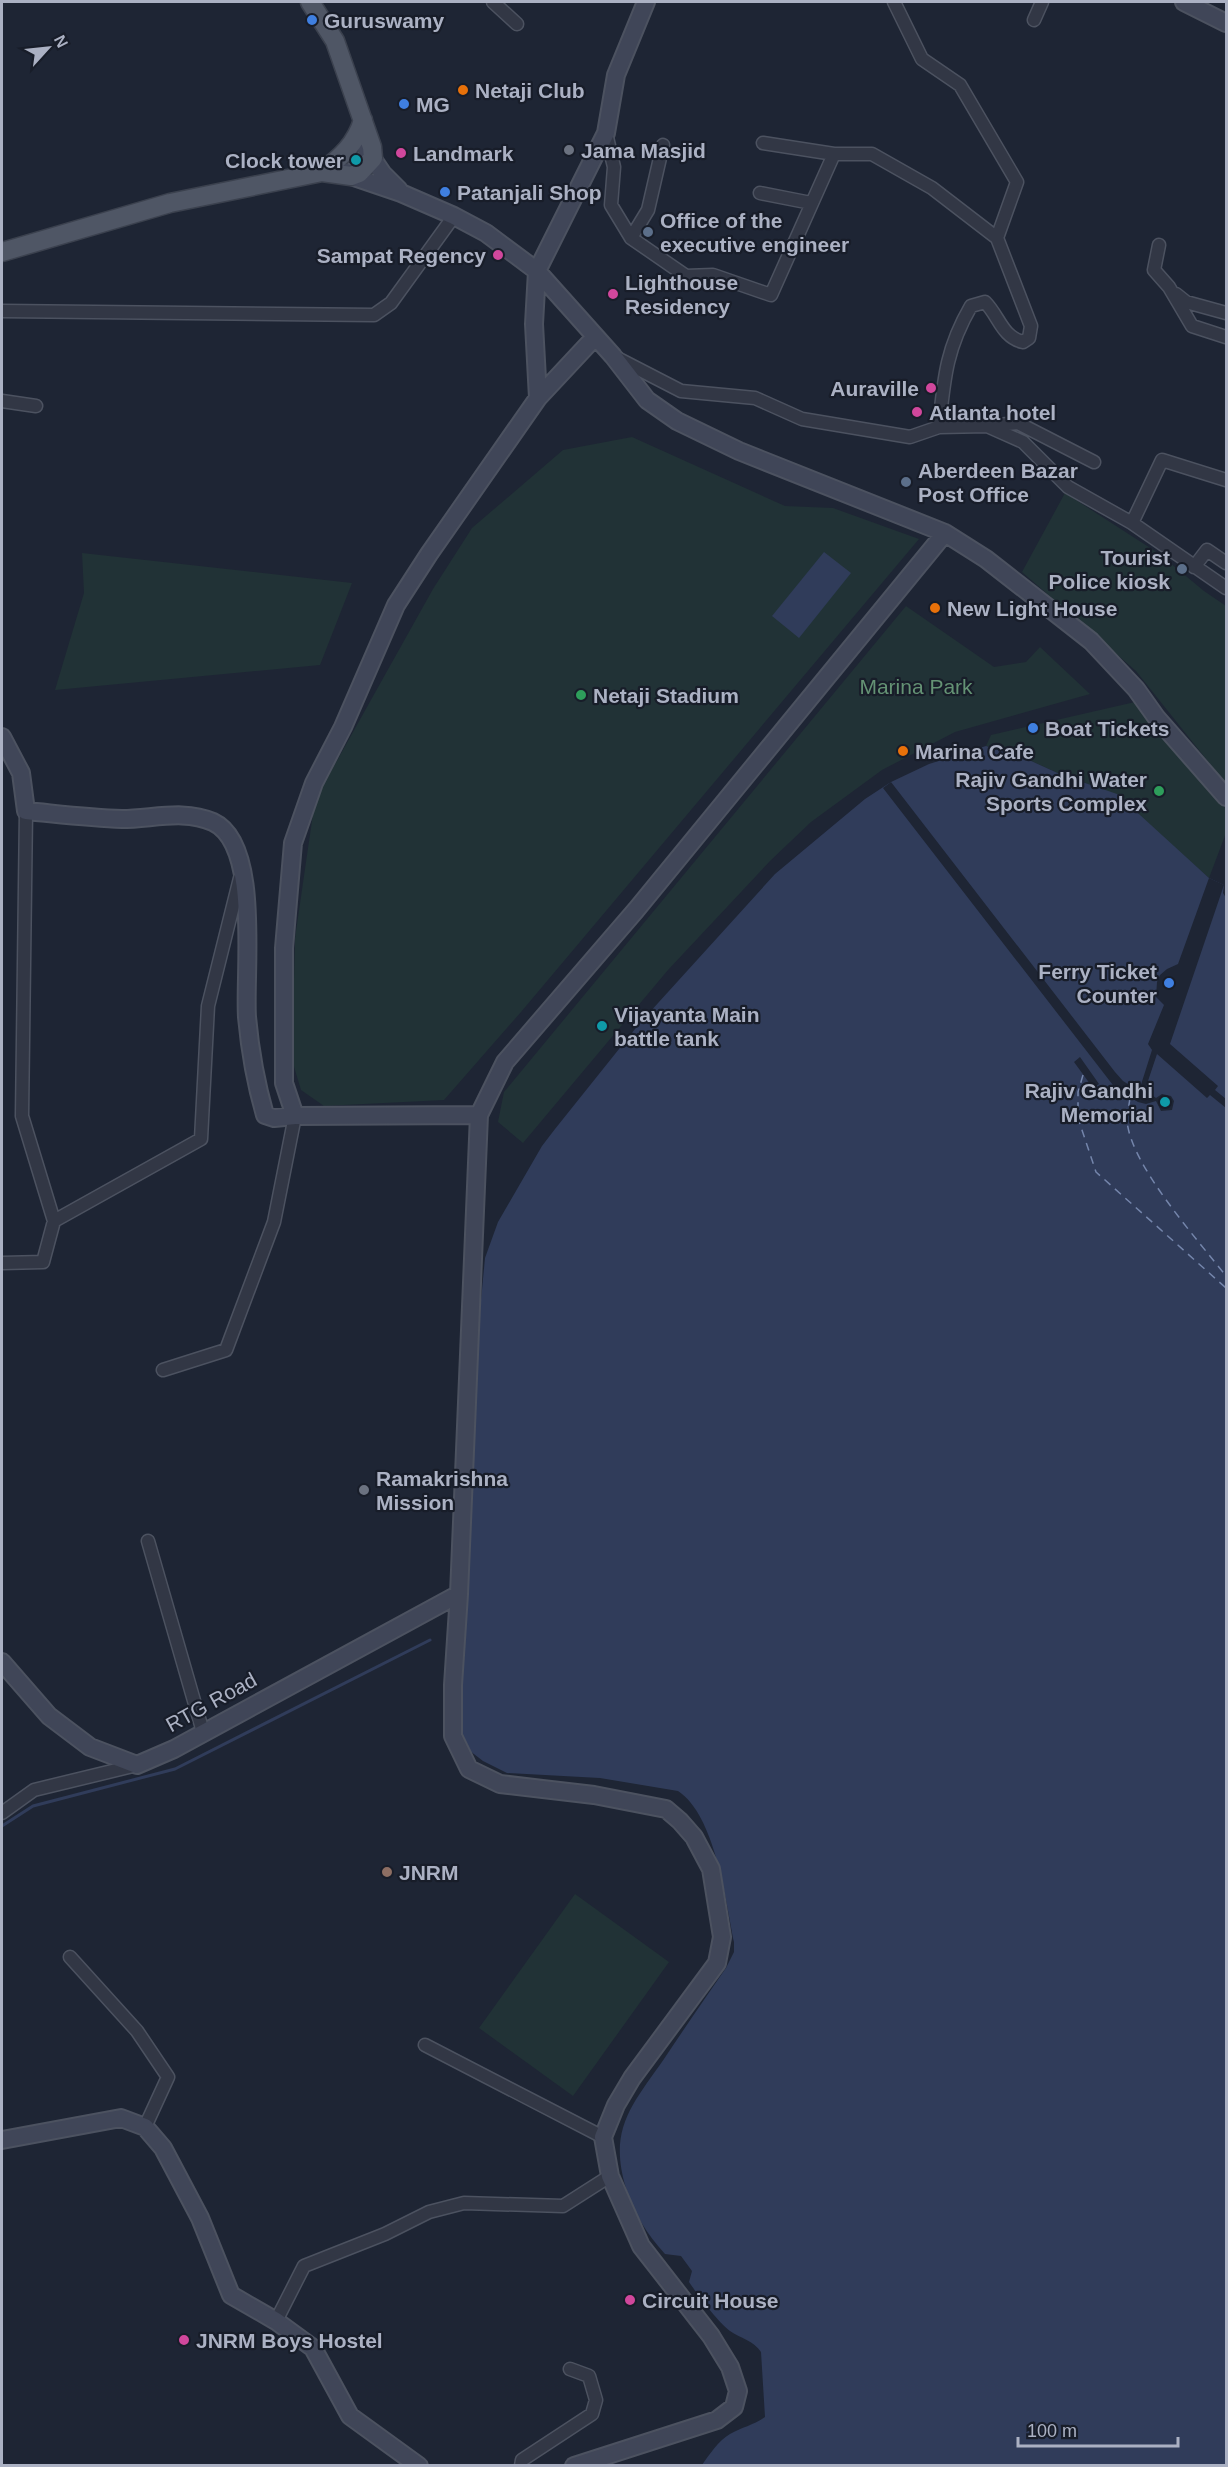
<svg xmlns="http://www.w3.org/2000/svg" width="1228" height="2467" viewBox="0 0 1228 2467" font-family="Arial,sans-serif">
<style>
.green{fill:#213236}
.water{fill:#303c5a}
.pier{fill:#1e2534}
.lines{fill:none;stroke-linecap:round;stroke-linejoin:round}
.stream{stroke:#303c5a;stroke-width:3}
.ferry{stroke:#7485ab;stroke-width:1.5;stroke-dasharray:8 6;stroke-linecap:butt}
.street-casing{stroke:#4c5260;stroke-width:15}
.secondary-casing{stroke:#4c5260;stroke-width:20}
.primary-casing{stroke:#3b414e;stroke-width:21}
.street{stroke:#323745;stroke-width:12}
.secondary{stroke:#404658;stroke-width:16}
.primary{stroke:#4f5665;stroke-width:18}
.shop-dot{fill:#3f7fe0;stroke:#181d29;stroke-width:2}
.food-dot{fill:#e8710a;stroke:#181d29;stroke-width:2}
.worship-dot{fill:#6b7280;stroke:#181d29;stroke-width:2}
.hotel-dot{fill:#d1479c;stroke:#181d29;stroke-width:2}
.culture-dot{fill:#0f9aa8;stroke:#181d29;stroke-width:2}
.service-dot{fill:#5c6f8a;stroke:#181d29;stroke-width:2}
.leisure-dot{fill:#2e9e5b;stroke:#181d29;stroke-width:2}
.education-dot{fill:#8d6e63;stroke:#181d29;stroke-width:2}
.labels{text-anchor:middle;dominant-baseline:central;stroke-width:4.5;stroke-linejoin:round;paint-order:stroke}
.poi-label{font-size:21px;font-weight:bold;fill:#abb1c3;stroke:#181d29;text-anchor:start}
.park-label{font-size:21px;fill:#649274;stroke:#181d29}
.street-label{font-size:21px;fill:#abb1c3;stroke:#181d29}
</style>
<rect width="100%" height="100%" fill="#1e2534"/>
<path class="green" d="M 632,437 L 785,506 L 833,508 L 919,539 L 521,1012 L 444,1100 L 324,1106 L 301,1090 L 292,1060 L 295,938 L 315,800 L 433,589 L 472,528 L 563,450 Z
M 1065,493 L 1158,553 L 1204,591 L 1226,606 L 1226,784 L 1136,671 L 1022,572 Z
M 82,553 L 352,583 L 320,665 L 55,690 L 84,593 Z
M 906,606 L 994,667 L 1026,662 L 1040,647 L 1090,694 L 955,732 L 882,770 L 811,822 L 770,861 L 668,970 L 523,1143 L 498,1122 L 504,1092 Z
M 1135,702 L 1226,809 L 1226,833 L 1209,878 L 1168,842 L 1097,787 L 1062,775 L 1029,760 L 986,746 L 991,735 Z
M 575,1894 L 669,1962 L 573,2096 L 479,2028 Z"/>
<path class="water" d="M 824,552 L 851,573 L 799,638 L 772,616 Z
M 986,746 L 1029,760 L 1062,775 L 1117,794 L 1209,878 L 1224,885 L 1223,893 L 1226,898 L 1226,2465 L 702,2465 C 709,2455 719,2440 730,2434 C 742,2427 754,2425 765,2417 L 761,2352 C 754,2341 740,2338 730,2331 C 718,2322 697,2294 689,2282 L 692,2271 L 681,2256 L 665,2254 C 647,2234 634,2214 626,2188 C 608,2129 632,2105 664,2059 C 684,2029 705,1998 726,1968 L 734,1952 L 734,1942 C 726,1901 715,1815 678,1791 L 600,1778 L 507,1773 L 483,1761 L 470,1751 L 461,1734 L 462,1648 L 479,1321 L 485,1258 L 498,1222 L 542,1146 L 555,1129 L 639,1024 L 775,874 L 865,799 L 891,782 L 929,764 Z"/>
<path class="pier" d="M 891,782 L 1115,1072 L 1123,1081 L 1139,1091 L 1152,1050 L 1148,1044 L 1164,1005 L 1156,997 L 1157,982 L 1160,975 L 1167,969 L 1178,964 L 1209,878 L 1224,885 L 1170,1044 L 1218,1086 L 1215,1090 L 1226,1099 L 1226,1108 L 1210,1095 L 1207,1098 L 1157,1054 L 1145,1090 L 1156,1098 L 1162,1094 L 1171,1096 L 1174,1101 L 1172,1110 L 1161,1111 L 1156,1101 L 1146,1104 L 1138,1102 L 1116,1089 L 883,788 Z
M 1080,1057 L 1099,1084 L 1093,1088 L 1074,1062 Z"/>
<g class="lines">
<path class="stream" d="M 2,1826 L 33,1806 L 175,1769 L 430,1640"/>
<path class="ferry" d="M 1083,1075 L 1078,1092 L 1078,1118 L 1096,1172 L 1226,1288
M 1130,1098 C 1129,1106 1127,1114 1127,1121 C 1131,1166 1198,1240 1226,1276"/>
<defs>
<path id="street" d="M 493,2 L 517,24
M 894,2 L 922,59 L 960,85 L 1017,182 L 997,238 L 1031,326 L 1029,338 L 1023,342 C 1002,337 999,316 985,302 L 971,306 C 946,349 944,379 939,427
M 1034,20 L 1042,2
M 606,133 L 614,167 L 611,205 L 631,238 L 686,276 L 713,275 L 771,295 L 834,154 L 872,154 L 932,188 L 997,238
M 763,143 L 834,154
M 760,193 L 811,203
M 631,238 L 648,210 L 663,145
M 1159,245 L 1154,270 L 1169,287 L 1192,326 L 1226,337
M 1176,294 L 1186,302 L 1226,313
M 2,311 L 374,315 L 391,303 L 454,216
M 617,358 L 681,391 L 755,398 L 802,419 L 910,437 L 939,427 L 987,426 L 1023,442 L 1068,487 L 1132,523 L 1226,588
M 2,401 L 36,406
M 988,426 L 1018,423 L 1094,462
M 1132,523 L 1162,460 L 1226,480
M 1194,567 L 1207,550 L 1226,563
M 26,811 L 22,1116 L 54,1221
M 2,1263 L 43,1262 L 54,1221 L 201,1139 L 208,1006 L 240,878
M 163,1370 L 226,1350 L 274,1222 L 295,1116
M 148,1541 L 203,1732
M 2,1813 L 34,1790 L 137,1765
M 70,1957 L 137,2031 L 168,2077 L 145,2127
M 425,2045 L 603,2137
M 276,2321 L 304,2266 L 385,2234 L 429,2212 L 464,2203 L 563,2206 L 610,2176
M 521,2466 L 522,2460 L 592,2414 L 596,2400 L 589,2376 L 570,2369"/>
<path id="secondary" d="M 1184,2 L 1226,23
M 366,149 L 383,174 L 399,190
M 346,172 L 351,176 L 401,193 L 454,216 L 486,233 L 537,271 L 613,356 L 647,400 L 677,421 L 739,451 L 945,533 L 986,559 L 1091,641 L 1136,689 L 1156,717 L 1226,797
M 538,398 L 534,324 L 537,271 L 606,133 L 616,75 L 646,2
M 2,737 L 21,773 L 26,811 C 58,814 90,818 122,819 C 152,819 184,809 213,822 C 261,844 244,971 247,1017 C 250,1050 256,1084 265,1115 L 274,1118 L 295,1116
M 479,1115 L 295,1116 L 284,1083 L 284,948 L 293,843 L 314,783 L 343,727 L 396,605 L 429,554 L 538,398 L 595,337
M 2,1662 L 49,1716 L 90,1747 L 137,1765 L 174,1749 L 459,1594
M 2,2140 L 121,2118 L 145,2127 L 163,2148 L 200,2218 L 231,2295 L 276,2321 L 313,2348 L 350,2416 L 419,2466
M 574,2466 L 717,2420 L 734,2407 L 738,2391 L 730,2367 L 711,2336 L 641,2246 L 610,2176 L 603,2137 L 616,2105 L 632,2078 L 717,1963 L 722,1937 L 711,1869 L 694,1837 L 680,1821 L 666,1809 L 594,1795 L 500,1784 L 469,1769 L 453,1736 L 453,1685 L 459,1594 L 479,1115 L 505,1062 L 636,910 L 945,533"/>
<path id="primary" d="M 322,172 C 341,157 356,144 363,120
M 2,252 L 170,203 L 322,172 L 351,176 L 359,173 L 373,158 L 372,147 L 335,41 L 310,2"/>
</defs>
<use href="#street" class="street-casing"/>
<use href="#secondary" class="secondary-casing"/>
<use href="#primary" class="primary-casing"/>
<use href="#street" class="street"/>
<use href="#secondary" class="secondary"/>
<use href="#primary" class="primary"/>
</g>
<g class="shop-dot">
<circle cx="312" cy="20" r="6"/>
<circle cx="404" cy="104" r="6"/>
<circle cx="445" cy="192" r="6"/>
<circle cx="1033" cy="728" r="6"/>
<circle cx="1169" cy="983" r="6"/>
</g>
<g class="food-dot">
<circle cx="463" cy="90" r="6"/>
<circle cx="935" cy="608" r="6"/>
<circle cx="903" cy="751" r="6"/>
</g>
<g class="worship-dot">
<circle cx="569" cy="150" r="6"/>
<circle cx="364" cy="1490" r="6"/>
</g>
<g class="hotel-dot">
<circle cx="401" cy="153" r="6"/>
<circle cx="498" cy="255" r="6"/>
<circle cx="613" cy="294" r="6"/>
<circle cx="931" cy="388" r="6"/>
<circle cx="917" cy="412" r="6"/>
<circle cx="630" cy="2300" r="6"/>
<circle cx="184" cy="2340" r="6"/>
</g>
<g class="culture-dot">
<circle cx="356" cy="160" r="6"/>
<circle cx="602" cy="1026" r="6"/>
<circle cx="1165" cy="1102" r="6"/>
</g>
<g class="service-dot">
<circle cx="648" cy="232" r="6"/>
<circle cx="906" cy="482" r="6"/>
<circle cx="1182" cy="569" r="6"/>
</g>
<g class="leisure-dot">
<circle cx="581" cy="695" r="6"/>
<circle cx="1159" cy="791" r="6"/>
</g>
<circle class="education-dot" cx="387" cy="1872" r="6"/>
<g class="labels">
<g class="poi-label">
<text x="324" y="20">Guruswamy</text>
<text x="475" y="90">Netaji Club</text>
<text x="416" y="104">MG</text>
<text x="581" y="150">Jama Masjid</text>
<text x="413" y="153">Landmark</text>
<text x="344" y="160" text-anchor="end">Clock tower</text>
<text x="457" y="192">Patanjali Shop</text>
<text x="660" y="220">Office of the<tspan x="660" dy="24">executive engineer</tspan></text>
<text x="486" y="255" text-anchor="end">Sampat Regency</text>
<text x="625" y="282">Lighthouse<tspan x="625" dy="24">Residency</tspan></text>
<text x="919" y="388" text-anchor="end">Auraville</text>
<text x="929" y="412">Atlanta hotel</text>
<text x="918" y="470">Aberdeen Bazar<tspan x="918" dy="24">Post Office</tspan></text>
<text x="1170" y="557" text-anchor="end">Tourist<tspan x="1170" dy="24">Police kiosk</tspan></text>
<text x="947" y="608">New Light House</text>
<text x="593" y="695">Netaji Stadium</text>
<text x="1045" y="728">Boat Tickets</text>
<text x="915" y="751">Marina Cafe</text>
<text x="1147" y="779" text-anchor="end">Rajiv Gandhi Water<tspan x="1147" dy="24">Sports Complex</tspan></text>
<text x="1157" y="971" text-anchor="end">Ferry Ticket<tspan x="1157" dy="24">Counter</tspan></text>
<text x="614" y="1014">Vijayanta Main<tspan x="614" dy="24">battle tank</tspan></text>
<text x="1153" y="1090" text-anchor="end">Rajiv Gandhi<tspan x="1153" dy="24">Memorial</tspan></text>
<text x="376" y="1478">Ramakrishna<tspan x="376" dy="24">Mission</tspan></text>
<text x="399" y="1872">JNRM</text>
<text x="642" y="2300">Circuit House</text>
<text x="196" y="2340">JNRM Boys Hostel</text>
</g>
<g class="park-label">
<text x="916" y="686">Marina Park</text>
</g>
<g class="street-label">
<text transform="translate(211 1702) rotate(-29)">RTG Road</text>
</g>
</g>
<rect width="1228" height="2467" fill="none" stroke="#abb1c3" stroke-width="6"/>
<g transform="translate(48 48) rotate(63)" stroke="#181d29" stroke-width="4.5" paint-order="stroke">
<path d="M0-4.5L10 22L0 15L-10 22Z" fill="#abb1c3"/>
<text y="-9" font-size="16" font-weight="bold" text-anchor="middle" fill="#abb1c3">N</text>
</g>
<path d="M1018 2437v9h160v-9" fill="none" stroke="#abb1c3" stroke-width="3"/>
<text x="1027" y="2437" font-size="18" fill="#abb1c3" stroke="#181d29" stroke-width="4.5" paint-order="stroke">100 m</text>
</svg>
